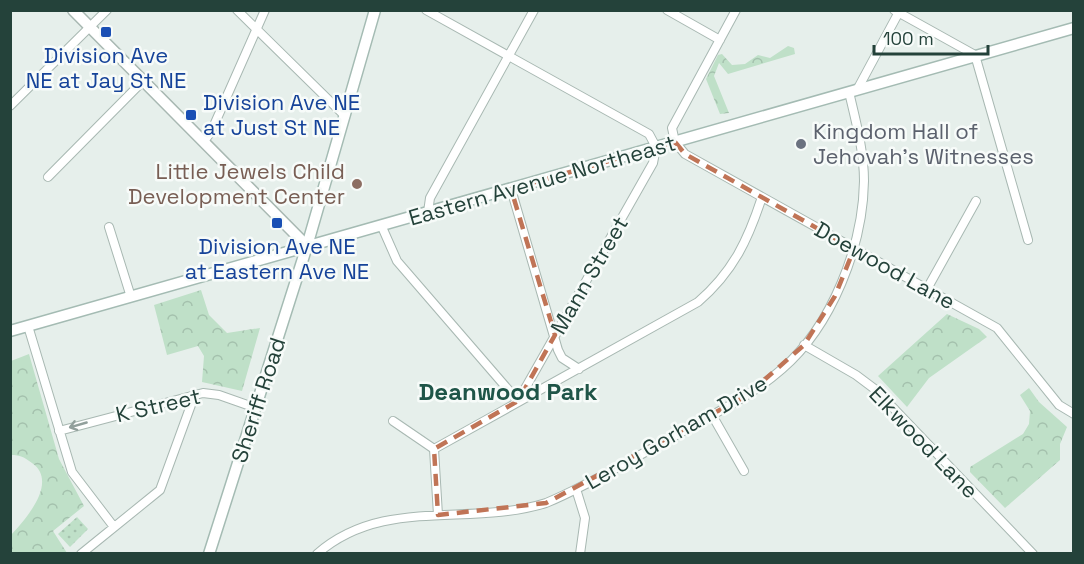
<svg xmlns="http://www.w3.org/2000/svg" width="1084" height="564" viewBox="0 0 1084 564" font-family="'Space Grotesk',sans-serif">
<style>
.grass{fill:url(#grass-dots)}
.forest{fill:url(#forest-crowns)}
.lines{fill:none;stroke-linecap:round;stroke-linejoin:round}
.minor-casing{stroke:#a8b8b2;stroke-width:10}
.tertiary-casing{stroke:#a8b8b2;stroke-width:13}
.secondary-casing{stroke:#a4bbb3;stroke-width:13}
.minor{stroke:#fff;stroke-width:8}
.tertiary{stroke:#fff;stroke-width:10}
.secondary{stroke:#fff;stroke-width:10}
.oneway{stroke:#92a09c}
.marked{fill:none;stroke:#c07456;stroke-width:4.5;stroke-dasharray:12 8;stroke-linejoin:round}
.transit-dot{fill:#1a4fb4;stroke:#f7fbf9;stroke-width:2}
.worship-dot{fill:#6b7280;stroke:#f7fbf9;stroke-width:2}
.education-dot{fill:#8d6e63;stroke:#f7fbf9;stroke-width:2}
.labels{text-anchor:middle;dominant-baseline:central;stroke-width:5;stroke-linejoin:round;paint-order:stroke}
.transit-label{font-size:22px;fill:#164399;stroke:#f7fbf9}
.worship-label{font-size:22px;fill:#5b616d;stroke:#f7fbf9;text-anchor:start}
.education-label{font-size:22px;fill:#785e54;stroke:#f7fbf9;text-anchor:end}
.street-label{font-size:22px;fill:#24423a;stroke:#f7fbf9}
.neighbourhood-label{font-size:24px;font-weight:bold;fill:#1f5548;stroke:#f7fbf9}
</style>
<defs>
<pattern id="grass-dots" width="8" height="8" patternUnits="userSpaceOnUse" patternTransform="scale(1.5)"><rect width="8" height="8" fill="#bfe0c8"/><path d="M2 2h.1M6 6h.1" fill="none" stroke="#a4c1ad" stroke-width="1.8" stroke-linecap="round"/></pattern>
<pattern id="forest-crowns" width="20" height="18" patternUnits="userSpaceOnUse" patternTransform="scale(1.5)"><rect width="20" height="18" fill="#bfe0c8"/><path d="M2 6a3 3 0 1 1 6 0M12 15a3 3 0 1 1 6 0" fill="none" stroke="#a4c1ad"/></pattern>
</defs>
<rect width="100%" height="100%" fill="#e6efeb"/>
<path class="grass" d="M 77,517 L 88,529 L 70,547 L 58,534 Z"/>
<path class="forest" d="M 788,46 L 794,48 L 795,54 L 728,74 L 719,63 L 714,76 L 729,113 L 720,114 L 706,79 L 718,55 L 722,54 L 732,65 L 745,64 L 758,55 L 770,58 Z
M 201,290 L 209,315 L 227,333 L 260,328 L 242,391 L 202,382 L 204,356 L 198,346 L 167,355 L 154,305 Z
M 947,314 L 979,329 L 987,337 L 929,378 L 907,407 L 878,376 Z
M 29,354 L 59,459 L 84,506 L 53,531 L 67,553 L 11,553 L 11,535 C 25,520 59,482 32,463 C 24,457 20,455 11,455 L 11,361 Z
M 1029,388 L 1039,402 L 1067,427 L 1060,444 L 1060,460 L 1005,508 L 970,472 L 970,467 L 1023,434 L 1029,424 L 1030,411 L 1020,395 Z"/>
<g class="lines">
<defs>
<path id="minor" d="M 237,10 L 345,116
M 667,10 L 720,40
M 736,10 L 672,128 L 675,142 L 685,154 L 997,328 L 1059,405 L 1074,414
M 894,10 L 975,55 L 1028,240
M 857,90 L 900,10
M 10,106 L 107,10
M 204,141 L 211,132 L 265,10
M 48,177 L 144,80
M 511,189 L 558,350 L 562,358 L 579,369
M 428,212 L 430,198 L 534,10
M 109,227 L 131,297
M 382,227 L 397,261 L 518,401 L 653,163 L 656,147 L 649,134 L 426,10
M 927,289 L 976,201
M 28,326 L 72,472 L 114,527
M 804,345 L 856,375 L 876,390 L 1033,554
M 712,415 L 744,471
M 393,421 L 434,449 L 438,515
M 59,431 L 203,393 L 219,395 L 256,408
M 434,449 L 698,302 C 733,272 748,240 762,197
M 576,489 L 585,518 L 580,554
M 81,554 L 160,490 L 195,394
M 317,554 C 383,496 469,527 546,503 C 589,485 630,460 671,438 C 709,416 749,398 782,369 C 832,326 863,246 864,181 C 864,151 856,122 849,92"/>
<path id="tertiary" d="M 73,10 L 307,246"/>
<path id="secondary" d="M 10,331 L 1074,28
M 209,554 L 307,246 L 375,10"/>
</defs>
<use href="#minor" class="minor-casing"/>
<use href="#tertiary" class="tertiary-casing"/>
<use href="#secondary" class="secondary-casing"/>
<use href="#minor" class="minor"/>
<use href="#tertiary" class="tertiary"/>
<use href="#secondary" class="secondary"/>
</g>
<defs><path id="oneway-shaft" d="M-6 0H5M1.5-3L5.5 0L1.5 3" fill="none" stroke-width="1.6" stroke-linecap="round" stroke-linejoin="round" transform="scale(1.5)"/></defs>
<use class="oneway" href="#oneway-shaft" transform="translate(78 425) rotate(164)"/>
<path class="marked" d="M 675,142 L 685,154 L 854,249 L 835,296 L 804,345 L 746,396 L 546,503 L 438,515 L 434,449 L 518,401 L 555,335 L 511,189 Z"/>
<g class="transit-dot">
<rect x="100" y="26" width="12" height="12" rx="3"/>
<rect x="185" y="109" width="12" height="12" rx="3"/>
<rect x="271" y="217" width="12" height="12" rx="3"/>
</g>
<circle class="worship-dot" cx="801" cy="144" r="6"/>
<circle class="education-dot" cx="357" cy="184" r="6"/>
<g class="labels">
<g class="transit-label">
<text x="106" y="55">Division Ave<tspan x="106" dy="25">NE at Jay St NE</tspan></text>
<text x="203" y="102" text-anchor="start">Division Ave NE<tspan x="203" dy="25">at Just St NE</tspan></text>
<text x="277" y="246">Division Ave NE<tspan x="277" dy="25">at Eastern Ave NE</tspan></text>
</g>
<g class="worship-label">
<text x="813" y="131">Kingdom Hall of<tspan x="813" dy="25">Jehovah’s Witnesses</tspan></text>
</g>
<g class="education-label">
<text x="345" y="171">Little Jewels Child<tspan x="345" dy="25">Development Center</tspan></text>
</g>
<g class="street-label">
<text transform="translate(542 180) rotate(-16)">Eastern Avenue Northeast</text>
<text transform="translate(885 265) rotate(29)">Doewood Lane</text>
<text transform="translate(589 275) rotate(-60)">Mann Street</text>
<text transform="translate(258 400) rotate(-72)">Sheriff Road</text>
<text transform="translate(158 405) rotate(-13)">K Street</text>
<text transform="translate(676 432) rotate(-30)">Leroy Gorham Drive</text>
<text transform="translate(924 442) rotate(46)">Elkwood Lane</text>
</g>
<g class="neighbourhood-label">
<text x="508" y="391">Deanwood Park</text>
</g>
</g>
<rect width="1084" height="564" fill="none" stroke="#24423a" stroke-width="24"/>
<path d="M874 45v9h114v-9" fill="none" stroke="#24423a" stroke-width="3"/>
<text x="883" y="45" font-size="18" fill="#24423a" stroke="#f7fbf9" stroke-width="4.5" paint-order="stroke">100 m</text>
</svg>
